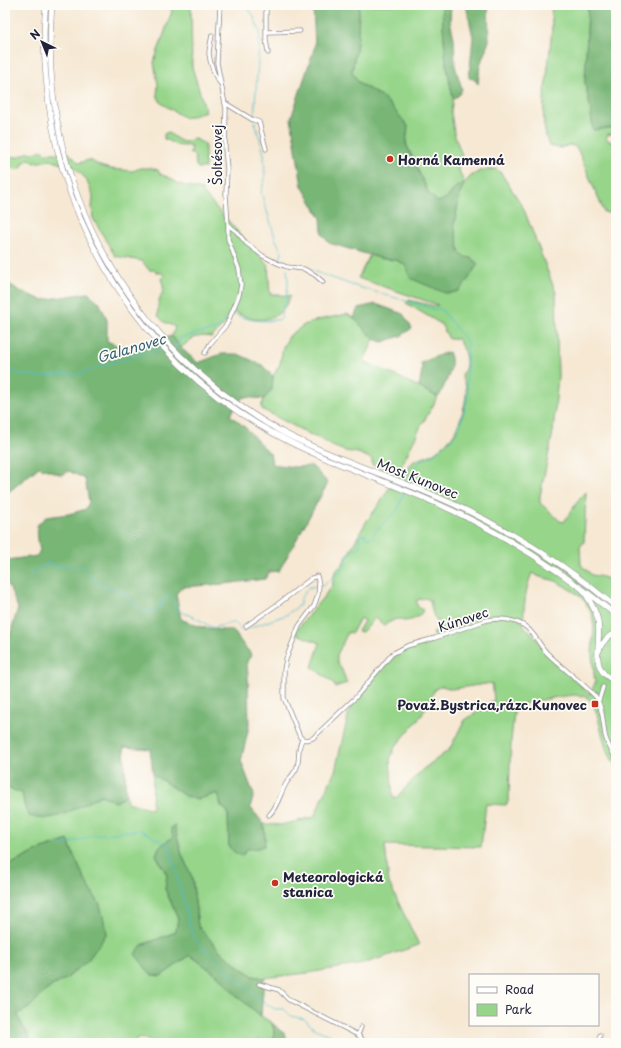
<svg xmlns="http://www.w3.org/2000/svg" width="621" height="1048" viewBox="0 0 621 1048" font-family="'Playpen Sans',sans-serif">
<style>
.green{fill:#96d58a;stroke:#5c7c62;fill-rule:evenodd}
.forest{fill:#78b676;stroke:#4d6c58}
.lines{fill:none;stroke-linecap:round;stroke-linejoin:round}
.stream{stroke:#51bdca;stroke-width:1}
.minor-casing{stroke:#8c8587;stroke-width:5}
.highway-casing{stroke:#8c8587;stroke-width:6}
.minor{stroke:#fff;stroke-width:3.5}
.highway{stroke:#fff;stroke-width:5}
.poi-dot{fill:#c8321e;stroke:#fdfcf7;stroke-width:1.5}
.labels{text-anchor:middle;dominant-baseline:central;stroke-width:3.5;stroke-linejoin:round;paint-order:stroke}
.street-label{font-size:13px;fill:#22223b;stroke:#fdfcf7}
.poi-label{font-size:13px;font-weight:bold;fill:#22223b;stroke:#fdfcf7;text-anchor:start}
.water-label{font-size:14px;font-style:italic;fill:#356074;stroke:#fdfcf7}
</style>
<rect width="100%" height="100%" fill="#fdfcf7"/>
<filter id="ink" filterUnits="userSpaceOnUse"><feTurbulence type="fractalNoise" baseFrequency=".025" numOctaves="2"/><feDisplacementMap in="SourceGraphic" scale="8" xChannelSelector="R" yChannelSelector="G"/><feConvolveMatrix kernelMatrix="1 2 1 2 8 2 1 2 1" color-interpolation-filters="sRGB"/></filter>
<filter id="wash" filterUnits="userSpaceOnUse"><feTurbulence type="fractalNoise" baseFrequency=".012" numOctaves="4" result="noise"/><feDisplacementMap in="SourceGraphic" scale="16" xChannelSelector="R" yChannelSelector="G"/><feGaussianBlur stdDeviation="0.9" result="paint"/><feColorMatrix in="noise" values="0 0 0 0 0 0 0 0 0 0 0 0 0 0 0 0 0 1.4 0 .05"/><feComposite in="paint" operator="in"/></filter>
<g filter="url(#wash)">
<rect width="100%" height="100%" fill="#f6e8d3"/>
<path class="green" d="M 167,5 L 191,5 L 192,67 L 206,112 L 185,118 L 161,103 L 157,95 L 158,85 L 154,62 L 172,11 Z
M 359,5 L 442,5 L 443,26 L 446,63 L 453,98 L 451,112 L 454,133 L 462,156 L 455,160 L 464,183 L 471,176 L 480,171 L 496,169 L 501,173 L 523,207 L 556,293 L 558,376 L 553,432 L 540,496 L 540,503 L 560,521 L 564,522 L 578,501 L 586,492 L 584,542 L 580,547 L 581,565 L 592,575 L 603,577 L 613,581 L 616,584 L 616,766 C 611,759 606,750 604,741 C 601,732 597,707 590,700 C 583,692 567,696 558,697 C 543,700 529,701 515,707 C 510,738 510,769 509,800 L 506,805 L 486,804 L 481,847 L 385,845 L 389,883 L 419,945 L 363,964 L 307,973 L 264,978 L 253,976 L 223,954 L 198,926 L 192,877 L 182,855 L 174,825 L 171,828 L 173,837 L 170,839 L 160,863 L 167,875 L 165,889 L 178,918 L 176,932 L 142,945 L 161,976 L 190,955 L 221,978 L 237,996 L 261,1016 L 272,1023 L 274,1031 L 273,1039 C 266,1045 265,1043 259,1039 L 253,1043 L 153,1043 L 145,1039 L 138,1038 L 132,1043 L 32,1043 C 29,1034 18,1021 17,1014 L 29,1008 L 41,995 L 52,986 L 66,979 L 88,960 L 107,933 L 100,905 L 86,882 L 74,856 L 68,840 L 40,850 L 5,867 L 5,787 L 22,793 L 25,808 L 83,804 L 101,795 L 116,802 L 126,796 L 127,802 L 152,809 L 153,774 L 185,796 L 199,799 L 218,793 L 221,806 L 228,812 L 229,847 L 255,849 L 265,840 L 264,824 L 281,825 L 314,817 L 335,771 L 350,708 L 377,674 L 399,652 L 407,648 L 435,640 L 433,635 L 434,632 L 436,632 L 439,628 L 440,624 C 432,617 432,610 430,600 L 425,598 L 417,600 C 416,606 418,607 423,610 C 420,618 411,621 403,621 L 401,619 L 396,619 L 384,625 L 375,618 L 362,632 L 358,631 L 364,621 L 360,618 L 352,633 L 348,632 L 337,655 L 337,662 L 342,670 L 347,683 L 335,687 L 332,682 L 312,667 L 320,643 L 294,633 L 333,585 C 332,575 335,571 342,565 L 366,522 L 380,503 L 397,475 L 372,465 L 372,459 L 358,453 L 345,451 L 332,446 L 321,439 L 315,437 L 263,410 L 261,407 L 264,399 L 272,389 L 273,376 L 280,364 L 283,347 L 290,335 L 304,325 L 318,320 L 347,314 L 354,318 L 374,339 L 364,361 L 419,387 L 437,397 L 434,404 L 421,426 L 397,475 L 404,477 L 408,473 C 407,459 423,459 432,454 C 437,451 450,440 453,435 C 459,427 468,398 466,388 C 466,384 463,380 462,377 C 462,372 466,369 466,365 C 467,356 462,347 458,339 L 449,339 L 441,324 L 406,303 L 409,300 L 434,306 L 438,305 L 358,278 L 370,255 L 383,259 L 396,260 L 405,265 L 465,257 L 460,253 L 454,225 L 460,194 L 463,184 L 456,187 L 447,198 L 438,202 L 429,194 L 406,143 L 408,126 L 385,99 L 359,83 L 352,72 L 358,37 ZM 532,573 L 540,577 L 556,581 L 579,595 L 586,603 L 592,615 L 594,625 L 592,655 L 595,683 L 590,694 L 557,664 L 530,631 L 523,626 C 524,609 525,588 532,573 ZM 492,683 L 494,700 L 465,720 L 449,750 L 423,769 L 397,797 L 393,799 L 390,759 L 395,747 L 422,715 L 435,689 L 442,686 L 452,689 Z
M 552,5 L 588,5 L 585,83 L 590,106 L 593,130 L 609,128 L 616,128 L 616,135 L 608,134 L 606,139 L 616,144 L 616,212 L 608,213 L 604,212 L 578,150 L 574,146 L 570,145 L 560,148 L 549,146 C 540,122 544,99 547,75 C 549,58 551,42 552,25 L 551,15 Z
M 168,132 C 176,138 184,147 193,138 L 205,144 L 205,168 L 198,168 L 196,166 L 195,157 L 192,154 L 190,154 L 189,152 L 192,150 L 190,146 C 185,146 180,146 176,145 C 172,143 169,140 164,139 L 164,134 Z
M 42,150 L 45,153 L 69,153 L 79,163 L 88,160 L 92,161 L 100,166 L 111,169 L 133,171 L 140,168 L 150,168 L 158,170 L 160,174 L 170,178 L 179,184 L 202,190 L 203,193 L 268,265 L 270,294 L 290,296 C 288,300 287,304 284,308 C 272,324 251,321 235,312 L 228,319 L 226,323 L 212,337 C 196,335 193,337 181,348 L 172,336 L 175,327 L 164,322 L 158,316 C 158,313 158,309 158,306 C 159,294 167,292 161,279 L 164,275 L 162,273 L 157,273 L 154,270 L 149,270 L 142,261 L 115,256 L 93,218 L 92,208 L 93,196 L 86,179 L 75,168 L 50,160 L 34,163 L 30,159 L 23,163 L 22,167 L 19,170 L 5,166 L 5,156 L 18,157 L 29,152 L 34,153 Z"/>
<path class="forest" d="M 313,5 L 359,5 L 358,37 L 352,72 L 359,83 L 385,99 L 408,126 L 406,144 L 429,194 L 438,202 L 447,198 L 456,187 L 464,184 L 460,194 L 454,225 L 460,253 L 465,257 L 471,258 L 478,264 C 473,271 465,287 458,291 C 454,293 449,293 445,293 L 410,278 L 405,265 L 396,260 L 383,259 L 329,243 L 322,234 L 321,218 L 302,186 L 291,118 L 315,46 Z
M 442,5 L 451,5 L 450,21 L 454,38 L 455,66 L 462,89 L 458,96 L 453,98 L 446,63 L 443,26 Z
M 466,5 L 488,5 L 489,41 L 480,65 L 478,84 L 474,79 L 469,78 L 473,37 Z
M 588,5 L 616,5 L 616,128 L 609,128 L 593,130 L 590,106 L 585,83 Z
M 5,281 L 18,290 L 42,300 L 88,293 L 99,302 L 107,319 L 107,341 L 121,347 L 147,342 L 172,336 L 181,348 L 198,363 L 221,354 L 238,354 L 262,365 L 273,376 L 272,389 L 264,399 L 243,397 L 230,415 L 246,428 L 258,442 L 270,453 L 272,464 L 294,467 L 312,466 L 328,483 L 279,571 L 269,572 L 265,579 L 224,584 L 182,587 L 176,594 L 181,619 L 197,626 L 220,630 L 233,630 L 244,646 L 250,652 L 251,656 L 247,661 L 248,677 L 249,727 L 241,761 L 254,795 L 250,807 L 264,824 L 265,840 L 264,846 L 255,849 L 247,849 L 242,856 L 234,852 L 229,847 L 228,812 L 221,806 L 218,793 L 199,799 L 185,796 L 153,774 L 150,749 L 124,747 L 126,796 L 116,802 L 101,795 C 79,806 54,825 29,816 L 25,808 L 22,793 L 5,787 L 5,651 L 18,608 L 5,577 L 5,563 L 7,560 L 37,556 L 40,550 L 38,540 L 37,525 L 46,517 L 69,514 L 86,509 L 89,502 L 85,479 L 69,471 L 62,475 L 39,467 L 5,495 Z
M 376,304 L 403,314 L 412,328 L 401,336 L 382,342 L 374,339 L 354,318 L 358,308 Z
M 449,352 C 456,366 445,383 440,395 L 437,397 L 419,387 L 422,369 L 421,363 L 442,354 Z
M 174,825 L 182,855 L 192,877 L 198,926 L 223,954 L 253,976 L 264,978 L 261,1016 L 237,996 L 221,978 L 190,955 L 161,976 L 151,975 L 135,954 L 142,945 L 176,932 L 178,918 L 165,889 L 167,875 L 156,855 L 159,847 L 173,837 L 171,828 Z
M 68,840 L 74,856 L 86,882 L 100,905 L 107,933 L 88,960 L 66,979 L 52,986 L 41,995 L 29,1008 L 18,1014 C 18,1022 29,1034 32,1043 L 5,1043 L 5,893 L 8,889 L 5,880 L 5,867 L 40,850 Z
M 272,1023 L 286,1035 L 286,1043 L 268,1043 L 273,1039 L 274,1031 Z"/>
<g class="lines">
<path class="stream" d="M 247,5 L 246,6 L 254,16 L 255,21 L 260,31 L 254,119
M 255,122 L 264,154 L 265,179 L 261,192 L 276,240 L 282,253 L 279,261
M 279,261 L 303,267
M 310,270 L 352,285 L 433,309 L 441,309 L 467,342 L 467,401 L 460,425 L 455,436 L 429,458 L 420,461 L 409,476 L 407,483
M 232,313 C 248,321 263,323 281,319 L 283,303 L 287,297 L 288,280 L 287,269
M 174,346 L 178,345 L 180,338 L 217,329 L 228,316
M 5,369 L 19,374 L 42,377 L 65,374 L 77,375 L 111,363 L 129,359 L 139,354 L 163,350
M 29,574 L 37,572 L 49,561 L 50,567 L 66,565 L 74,569 L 80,565 L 100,584 L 122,592 L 134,604 L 149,613 L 162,606 L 161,603 L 165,596 C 173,597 175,605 178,611 L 194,617 L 213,628 L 234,622 L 240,628 L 241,631 L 286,615 L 300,605 L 300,599 L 309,587 L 318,587
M 321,587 L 339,573 L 347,562 L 346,559 L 353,550 L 360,546 L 359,534 L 366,535 L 368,539 L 372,537 L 375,532 L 398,510 L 404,491
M 59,846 L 96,835 L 140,830 L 169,845 L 193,938 L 256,997 L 275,1009 L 284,1009 L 291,1016 L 304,1019 L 315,1029 L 340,1039 L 343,1043"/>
</g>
</g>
<g filter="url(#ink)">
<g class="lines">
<defs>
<path id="minor" d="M 220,5 L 217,63 L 226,109 L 225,148 L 227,169 L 226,194 L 228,225
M 266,5 L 266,39 L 268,53
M 267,32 L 300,31
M 212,35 C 211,41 209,48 209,54 C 210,63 215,79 221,84
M 225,103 L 253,120 L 259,122 L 266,149
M 205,353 L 210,344 L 227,324 L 239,295 L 241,285 L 239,269 L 228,239 L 228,225 L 236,231 L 246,243 L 263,256 L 277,263 L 287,267 L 304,269 L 315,275 L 323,282
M 246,626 L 278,604 L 312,578 L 317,576 L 319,585 L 318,595 L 314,606 L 299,626 L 286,659 L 284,670 L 284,698 L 300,737 C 304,741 308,740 313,738 L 356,697 L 392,654 L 407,646 L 435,638 L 487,620 C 499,618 512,619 523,625 C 535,632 538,644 547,653 C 563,669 581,681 596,697 C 603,708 603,723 605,735 C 607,744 612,751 616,759
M 599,700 L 603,687
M 269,815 C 278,807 280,793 287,782 C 290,777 295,773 297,767 C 300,758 297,748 302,740
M 259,984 L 279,990 L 289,1000 L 358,1035 L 363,1040 L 365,1043
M 358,1035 L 361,1027
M 598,1043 L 600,1035"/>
<path id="highway" d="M 46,5 C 43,29 44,53 46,77 C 57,225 143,362 273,433 C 323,461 379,478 431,501 C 499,530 559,569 616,615
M 52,5 C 36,181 129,349 284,433 C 332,458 384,474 433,495 C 499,523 561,561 616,607
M 583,590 C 589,600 596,609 598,621 C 602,643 587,671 616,681
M 599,651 C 602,642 607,636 616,633"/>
</defs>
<use href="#minor" class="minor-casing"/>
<use href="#highway" class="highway-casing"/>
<use href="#minor" class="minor"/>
<use href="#highway" class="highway"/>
</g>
</g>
<g class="poi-dot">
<circle cx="390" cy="159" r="4"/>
<rect x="591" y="700" width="8" height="8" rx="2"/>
<circle cx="275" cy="883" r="4"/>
</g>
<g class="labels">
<g class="street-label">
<text transform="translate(216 155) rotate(-90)">Šoltésovej</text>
<text transform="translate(418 478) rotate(22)">Most Kunovec</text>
<text transform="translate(463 619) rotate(-18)">Kúnovec</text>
</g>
<g class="poi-label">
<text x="398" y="159">Horná Kamenná</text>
<text x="587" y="704" text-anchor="end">Považ.Bystrica,rázc.Kunovec</text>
<text x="283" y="876">Meteorologická<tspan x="283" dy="15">stanica</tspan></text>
</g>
<g class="water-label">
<text transform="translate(131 348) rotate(-16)">Galanovec</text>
</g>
</g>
<rect width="621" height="1048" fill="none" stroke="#fdfcf7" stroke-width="20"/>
<rect x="469" y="974" width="130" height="52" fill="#fdfcf7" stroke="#a5a5ac"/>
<rect x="477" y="987" width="20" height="6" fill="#ffffff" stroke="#a5a5ac"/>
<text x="505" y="994" font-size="12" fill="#22223b">Road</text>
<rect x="477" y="1004" width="20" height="12" fill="#96d58a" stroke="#a5a5ac"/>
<text x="505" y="1014" font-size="12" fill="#22223b">Park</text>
<g transform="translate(42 42) rotate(317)" stroke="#fdfcf7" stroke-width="3" paint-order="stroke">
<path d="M0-3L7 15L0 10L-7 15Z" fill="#22223b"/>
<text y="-6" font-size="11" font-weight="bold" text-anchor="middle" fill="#22223b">N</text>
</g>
</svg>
